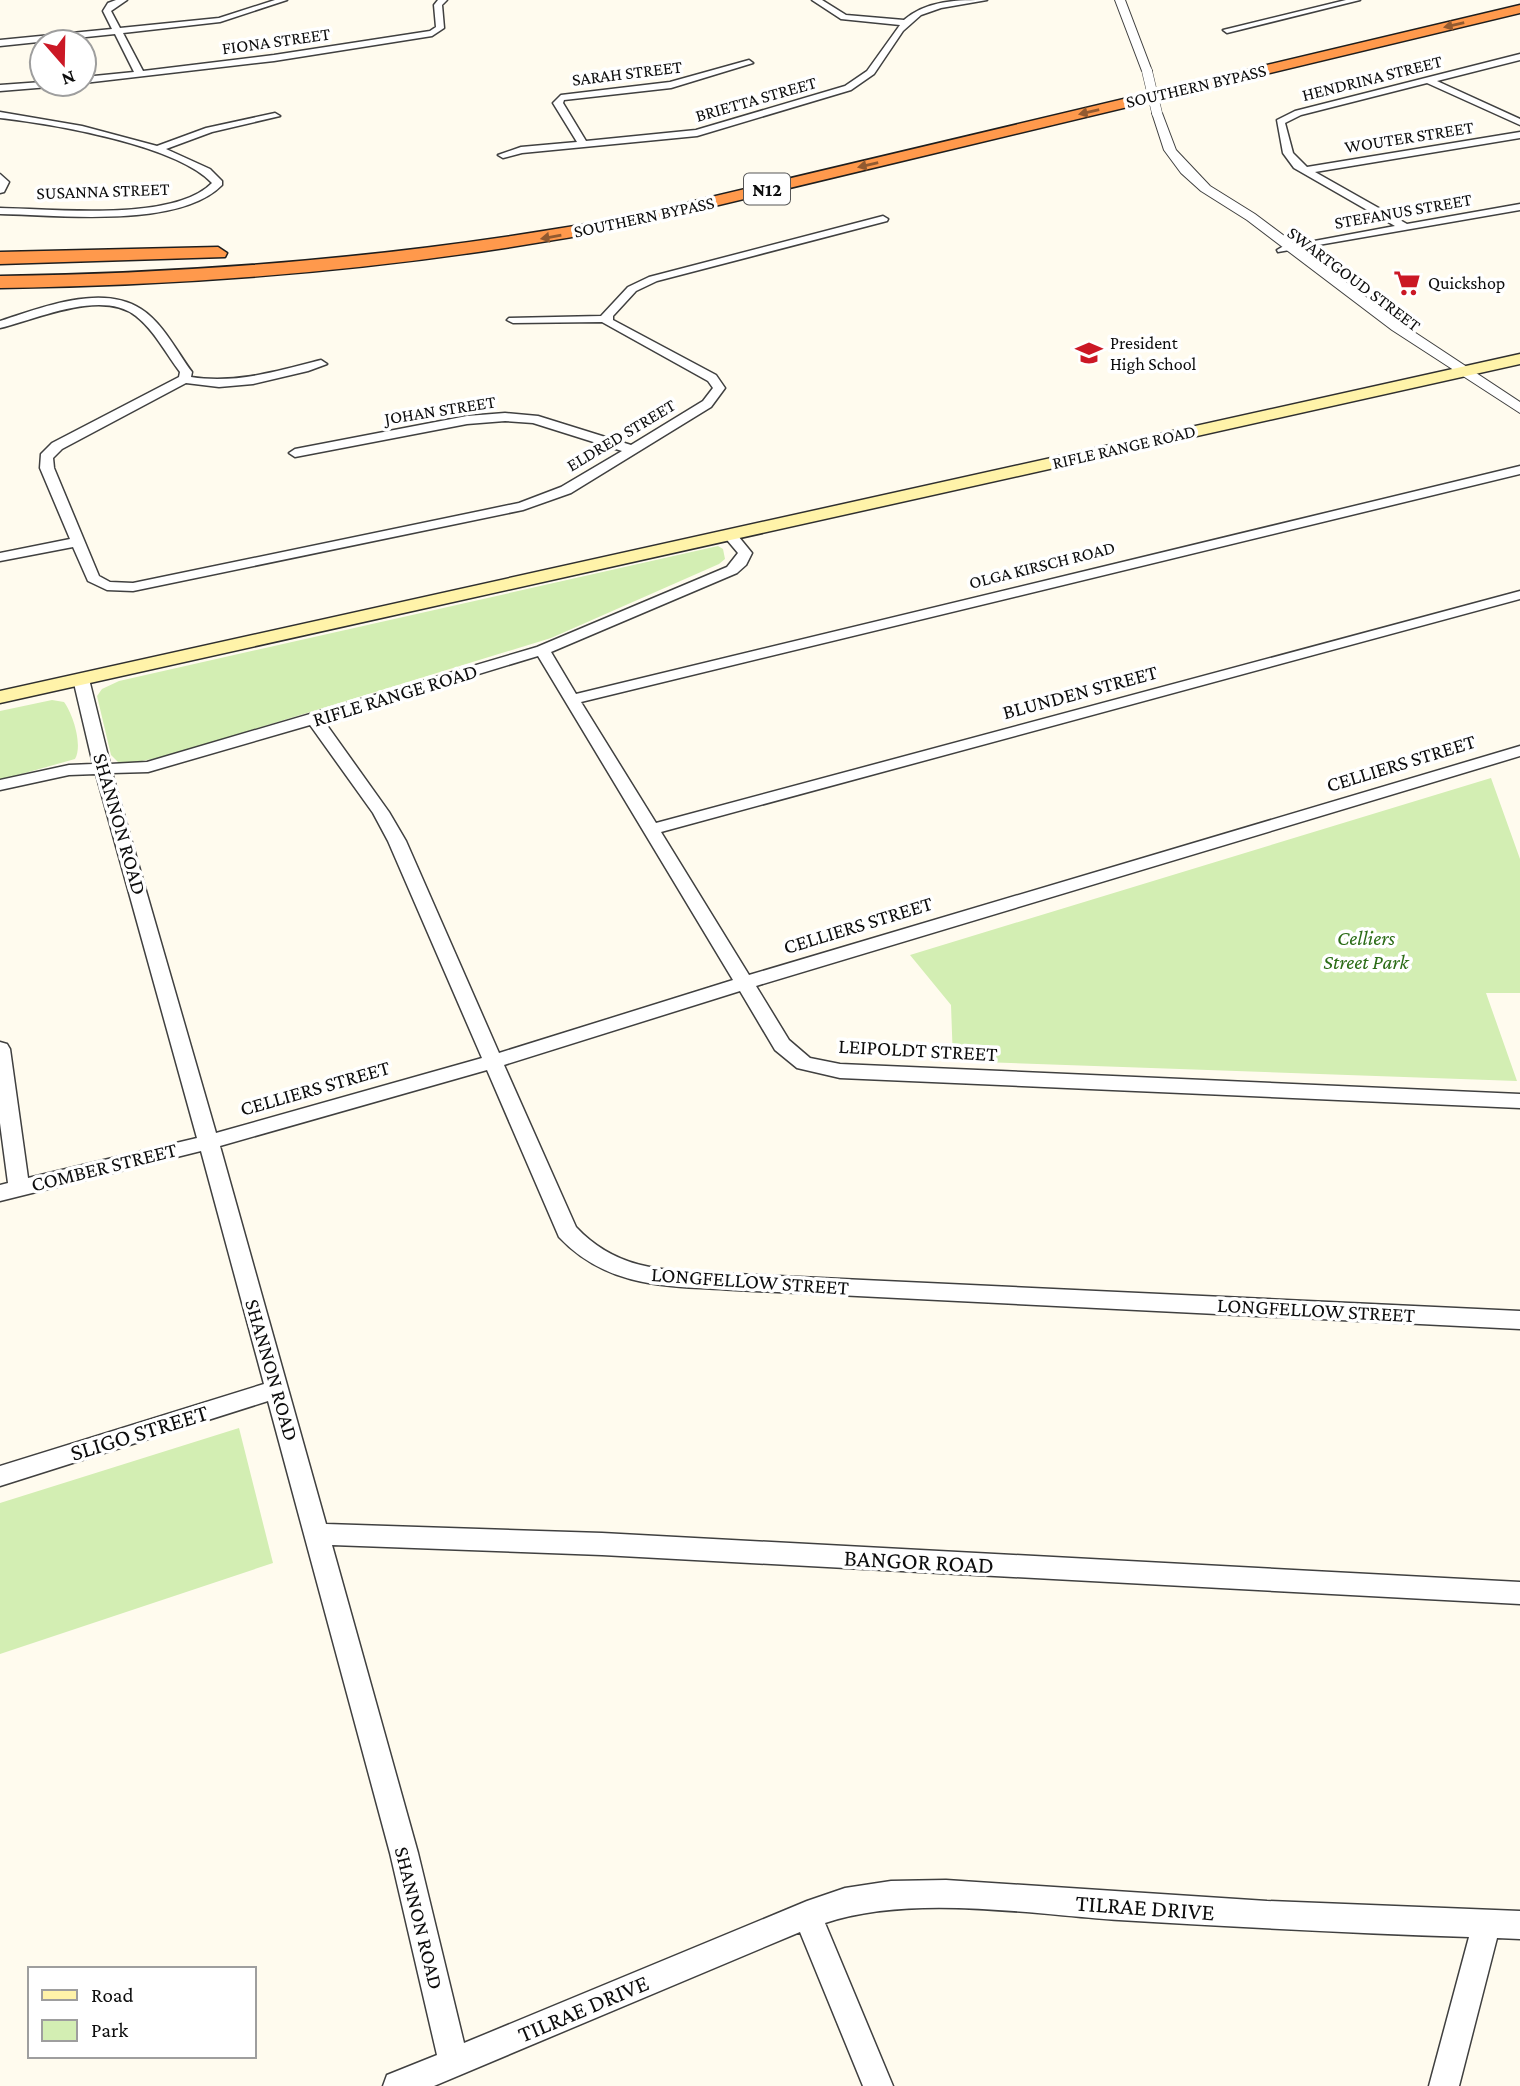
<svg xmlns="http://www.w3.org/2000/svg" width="1520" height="2086" viewBox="0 0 1520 2086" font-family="'Crimson Pro',serif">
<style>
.green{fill:#d3eeb3}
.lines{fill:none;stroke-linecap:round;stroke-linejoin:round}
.minor-casing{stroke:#404040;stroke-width:3}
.tertiary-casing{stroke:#404040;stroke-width:2}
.secondary-casing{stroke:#2f2f2f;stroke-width:3}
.motorway-casing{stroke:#1e1e1e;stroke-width:3}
.minor{fill:#fff;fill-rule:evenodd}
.tertiary{fill:#fff;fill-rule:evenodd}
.secondary{fill:#fff3a9;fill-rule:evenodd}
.motorway{fill:#ff994c;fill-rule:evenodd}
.tertiary-bridge-casing{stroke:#404040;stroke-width:11;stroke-linecap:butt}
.tertiary-bridge{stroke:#fff;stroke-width:10}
.oneway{fill:#925a30}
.labels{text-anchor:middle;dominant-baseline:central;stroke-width:7;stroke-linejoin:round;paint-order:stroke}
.far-street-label{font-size:18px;fill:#0d0d0d;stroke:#fff}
.far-poi-label{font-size:18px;fill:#0d0d0d;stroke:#fff;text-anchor:start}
.shield{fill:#fff;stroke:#565656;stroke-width:2}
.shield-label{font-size:19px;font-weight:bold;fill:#0d0d0d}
.street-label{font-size:21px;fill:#0d0d0d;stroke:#fff}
.park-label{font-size:21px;font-style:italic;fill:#2b6c17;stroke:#fff}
.near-street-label{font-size:24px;fill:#0d0d0d;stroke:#fff}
</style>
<rect width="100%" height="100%" fill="#fffbee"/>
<path class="green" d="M 718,546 L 723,549 L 725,559 L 719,564 L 551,638 L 167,756 L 131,763 L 119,763 L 111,755 L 97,696 L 102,689 L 119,681 Z
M 52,700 L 64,702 C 73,714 83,745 75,759 L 0,780 L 0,711 Z
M 1491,778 L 1520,859 L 1520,993 L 1486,993 L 1517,1081 L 953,1061 L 951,1005 L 910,955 Z
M 239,1428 L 273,1563 L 0,1654 L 0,1503 Z"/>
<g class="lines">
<defs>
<path id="minor" d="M 116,0 L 127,0 L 111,11 L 120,28 L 219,18 L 275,0 L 287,0 L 220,22 L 123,33 L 143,71 L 274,55 L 430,31 L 436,27 L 434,5 L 438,0 L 447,0 L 442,5 L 444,28 L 432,36 L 274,61 L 84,83 L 84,77 L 134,72 L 115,34 L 0,46 L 0,40 L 112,29 L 103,11 L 108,3 Z
M 812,0 L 822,0 L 846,15 L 904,20 C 927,0 958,0 987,0 L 941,8 L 921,15 L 903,31 L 874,74 L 851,90 L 697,136 L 522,153 L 503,158 L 498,155 L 521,147 L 577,142 L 553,103 L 561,95 L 670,82 L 749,60 L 753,63 L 671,88 L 564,100 L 563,103 L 586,141 L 696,130 L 845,86 L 867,71 L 900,25 L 841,19 Z
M 1346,0 L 1360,0 L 1227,33 L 1223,30 Z
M 1520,54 L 1520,60 L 1437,81 L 1520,119 L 1520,125 L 1427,83 L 1301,115 L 1285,123 L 1293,153 L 1307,167 L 1520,132 L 1520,138 L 1315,172 L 1407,224 L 1520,204 L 1520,210 L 1278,252 L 1277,250 L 1282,247 L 1395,226 L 1294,168 L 1283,153 L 1277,120 L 1295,111 Z
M 42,82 L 53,84 L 49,87 L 0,91 L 0,85 Z
M 0,112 L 82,126 L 157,146 L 206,128 L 275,113 L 280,116 L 212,132 L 166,149 L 210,169 L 222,181 L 222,185 C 179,229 59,215 0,214 L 0,208 C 54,209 174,222 212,183 C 177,145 53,124 0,118 Z
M 0,174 L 9,182 L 4,192 L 0,193 Z
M 883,216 L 888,219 L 887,221 L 657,281 L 636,291 L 613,316 L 613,320 L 716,375 L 725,388 L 711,407 L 571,493 L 523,510 L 133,591 L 107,590 L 88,581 L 73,547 L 0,561 L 0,553 L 70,539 L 40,468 L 41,454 L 52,443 L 179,377 L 180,372 C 166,354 155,331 136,316 C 102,289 37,319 0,328 L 0,321 C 40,308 102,283 141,309 C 163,323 177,352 192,372 L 191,377 C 236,384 278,371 321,360 L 327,364 L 308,371 L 253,384 L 219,387 L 186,383 L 62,449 L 53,458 L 54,468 L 99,576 L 110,582 L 133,583 L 519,503 L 561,487 L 622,451 L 533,423 L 505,421 L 467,424 L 295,457 L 289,453 L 295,449 L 467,416 L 505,413 L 538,416 L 631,445 L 703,401 L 713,388 L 708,381 L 602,322 L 513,323 L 507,320 L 509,318 L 601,316 L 628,287 L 649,277 Z
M 1520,466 L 1520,474 L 581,702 L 656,823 L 1520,591 L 1520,599 L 661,832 L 749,975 L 1520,746 L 1520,756 L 756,986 L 789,1040 L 810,1058 L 840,1064 L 1520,1094 L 1520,1108 L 840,1078 L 797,1068 L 775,1050 L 740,991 L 504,1065 L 576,1227 C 621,1275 674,1270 735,1274 L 1520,1311 L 1520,1329 L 735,1290 C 669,1286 608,1289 559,1237 L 487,1070 L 220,1146 L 326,1524 L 602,1533 L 1520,1582 L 1520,1604 L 602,1555 L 332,1545 L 418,1853 L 464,2043 L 807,1901 L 845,1888 L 891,1881 L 946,1880 L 1267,1901 L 1520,1911 L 1520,1939 L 1497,1938 L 1459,2086 L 1429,2086 L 1469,1937 C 1352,1933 1236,1927 1119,1920 C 1029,1914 911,1894 825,1923 L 893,2086 L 863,2086 L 800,1932 L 434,2086 L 383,2086 L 387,2075 L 437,2055 L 390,1853 L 268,1401 L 0,1486 L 0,1466 L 264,1384 L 201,1151 L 0,1201 L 0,1185 L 8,1183 L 0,1123 L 0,1042 L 7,1044 L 10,1049 L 28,1178 L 197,1138 L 96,774 L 69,775 L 0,790 L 0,780 L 69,765 L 93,764 L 73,679 L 76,676 L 86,676 L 89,679 L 110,764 L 147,762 L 537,647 L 727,567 L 738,553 L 722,534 L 729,530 L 734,531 L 752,553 L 746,565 L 737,573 L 551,652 L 576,694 ZM 538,656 L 733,980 L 499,1053 L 406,841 L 389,812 L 324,721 ZM 310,725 L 373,813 L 388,841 L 482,1058 L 216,1133 L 112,773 L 148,772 Z"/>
<path id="tertiary" d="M 1115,0 L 1125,0 L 1152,71 L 1151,73 L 1142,71 Z
M 1157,110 L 1162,113 L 1176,150 L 1210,186 L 1255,214 L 1402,324 L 1520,402 L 1520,413 L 1392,330 L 1247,220 L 1201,191 L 1181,173 L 1164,150 L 1152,113 Z"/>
<path id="secondary" d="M 1520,354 L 1520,364 L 0,703 L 0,691 Z"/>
<path id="motorway" d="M 1520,5 L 1520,13 L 631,226 C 422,267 213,285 0,288 L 0,276 C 213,273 422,255 631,216 Z
M 218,247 L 227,253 L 225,257 L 0,264 L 0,252 Z"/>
</defs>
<use href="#minor" class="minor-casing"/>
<use href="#tertiary" class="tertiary-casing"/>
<use href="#secondary" class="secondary-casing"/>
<use href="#motorway" class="motorway-casing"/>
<use href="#minor" class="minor"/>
<use href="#tertiary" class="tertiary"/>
<use href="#secondary" class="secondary"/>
<use href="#motorway" class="motorway"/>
<defs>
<path id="tertiary-bridge" d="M 1147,71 L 1157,113"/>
</defs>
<use href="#tertiary-bridge" class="tertiary-bridge-casing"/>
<use href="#tertiary-bridge" class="tertiary-bridge"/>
</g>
<defs><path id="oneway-solid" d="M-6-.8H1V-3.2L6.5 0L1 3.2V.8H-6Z" transform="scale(1.75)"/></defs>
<g class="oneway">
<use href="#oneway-solid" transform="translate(1454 25) rotate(167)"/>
<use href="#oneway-solid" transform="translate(1089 112) rotate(167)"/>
<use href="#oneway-solid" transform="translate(868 165) rotate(167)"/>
<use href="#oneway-solid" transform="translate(551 237) rotate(170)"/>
</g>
<defs>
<symbol id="supermarket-bare" viewBox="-9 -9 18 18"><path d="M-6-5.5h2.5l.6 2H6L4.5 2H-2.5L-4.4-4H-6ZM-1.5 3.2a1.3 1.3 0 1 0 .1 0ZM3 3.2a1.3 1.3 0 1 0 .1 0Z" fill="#cb1825" stroke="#fff" stroke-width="2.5" paint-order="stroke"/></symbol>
<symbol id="school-bare" viewBox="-9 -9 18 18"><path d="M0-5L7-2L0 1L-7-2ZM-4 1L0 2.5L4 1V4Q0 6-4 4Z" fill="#cb1825" stroke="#fff" stroke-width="2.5" paint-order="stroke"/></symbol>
</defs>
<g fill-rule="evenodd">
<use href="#supermarket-bare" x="1388" y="264" width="38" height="38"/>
<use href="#school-bare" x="1070" y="334" width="38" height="38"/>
</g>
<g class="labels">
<g class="far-street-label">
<text transform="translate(276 41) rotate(-8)">FIONA STREET</text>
<text transform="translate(627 73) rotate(-7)">SARAH STREET</text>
<text transform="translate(1372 78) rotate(-14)">HENDRINA STREET</text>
<text transform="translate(1196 86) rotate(-13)">SOUTHERN BYPASS</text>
<text transform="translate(756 99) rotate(-16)">BRIETTA STREET</text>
<text transform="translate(1409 137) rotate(-9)">WOUTER STREET</text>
<text transform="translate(103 191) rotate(-2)">SUSANNA STREET</text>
<text transform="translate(1403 211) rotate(-10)">STEFANUS STREET</text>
<text transform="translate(644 217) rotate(-12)">SOUTHERN BYPASS</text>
<text transform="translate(1354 279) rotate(37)">SWARTGOUD STREET</text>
<text transform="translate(440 410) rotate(-9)">JOHAN STREET</text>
<text transform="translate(621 435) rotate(-31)">ELDRED STREET</text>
<text transform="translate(1124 447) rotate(-13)">RIFLE RANGE ROAD</text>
<text transform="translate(1042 565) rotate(-14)">OLGA KIRSCH ROAD</text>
</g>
<g class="far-poi-label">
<text x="1428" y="283">Quickshop</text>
<text x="1110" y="343">President<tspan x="1110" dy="21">High School</tspan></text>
</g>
<rect class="shield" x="744" y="173.5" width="46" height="31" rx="5"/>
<g class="shield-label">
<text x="767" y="189">N12</text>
</g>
<g class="street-label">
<text transform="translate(1080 692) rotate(-15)">BLUNDEN STREET</text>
<text transform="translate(395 695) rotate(-17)">RIFLE RANGE ROAD</text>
<text transform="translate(1401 763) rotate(-17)">CELLIERS STREET</text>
<text transform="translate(120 824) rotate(74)">SHANNON ROAD</text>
<text transform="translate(858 925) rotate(-17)">CELLIERS STREET</text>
<text transform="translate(918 1050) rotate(3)">LEIPOLDT STREET</text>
<text transform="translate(315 1088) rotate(-16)">CELLIERS STREET</text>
<text transform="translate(104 1167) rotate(-14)">COMBER STREET</text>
<text transform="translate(750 1281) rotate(4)">LONGFELLOW STREET</text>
<text transform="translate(1316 1310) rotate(3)">LONGFELLOW STREET</text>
<text transform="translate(272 1370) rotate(74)">SHANNON ROAD</text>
<text transform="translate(419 1918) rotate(76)">SHANNON ROAD</text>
</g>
<g class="park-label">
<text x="1366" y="938">Celliers<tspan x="1366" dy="24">Street Park</tspan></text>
</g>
<g class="near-street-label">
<text transform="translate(139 1432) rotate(-17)">SLIGO STREET</text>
<text transform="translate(919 1561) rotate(3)">BANGOR ROAD</text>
<text transform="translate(1145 1907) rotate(4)">TILRAE DRIVE</text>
<text transform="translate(583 2008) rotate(-23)">TILRAE DRIVE</text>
</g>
</g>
<rect x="28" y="1967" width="228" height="91" fill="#ffffff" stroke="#9e9e9e" stroke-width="2"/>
<rect x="42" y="1990" width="35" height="10" fill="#fff3a9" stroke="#9e9e9e" stroke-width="2"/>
<text x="91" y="2002" font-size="21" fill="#0d0d0d">Road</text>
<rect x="42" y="2020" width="35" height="21" fill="#d3eeb3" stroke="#9e9e9e" stroke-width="2"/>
<text x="91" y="2037" font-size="21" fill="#0d0d0d">Park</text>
<g transform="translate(63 63) rotate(160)"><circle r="33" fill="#ffffff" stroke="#9e9e9e" stroke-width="2"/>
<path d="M0-5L12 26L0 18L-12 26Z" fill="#cb1825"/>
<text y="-10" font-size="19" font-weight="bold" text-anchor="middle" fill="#0d0d0d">N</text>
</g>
</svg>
